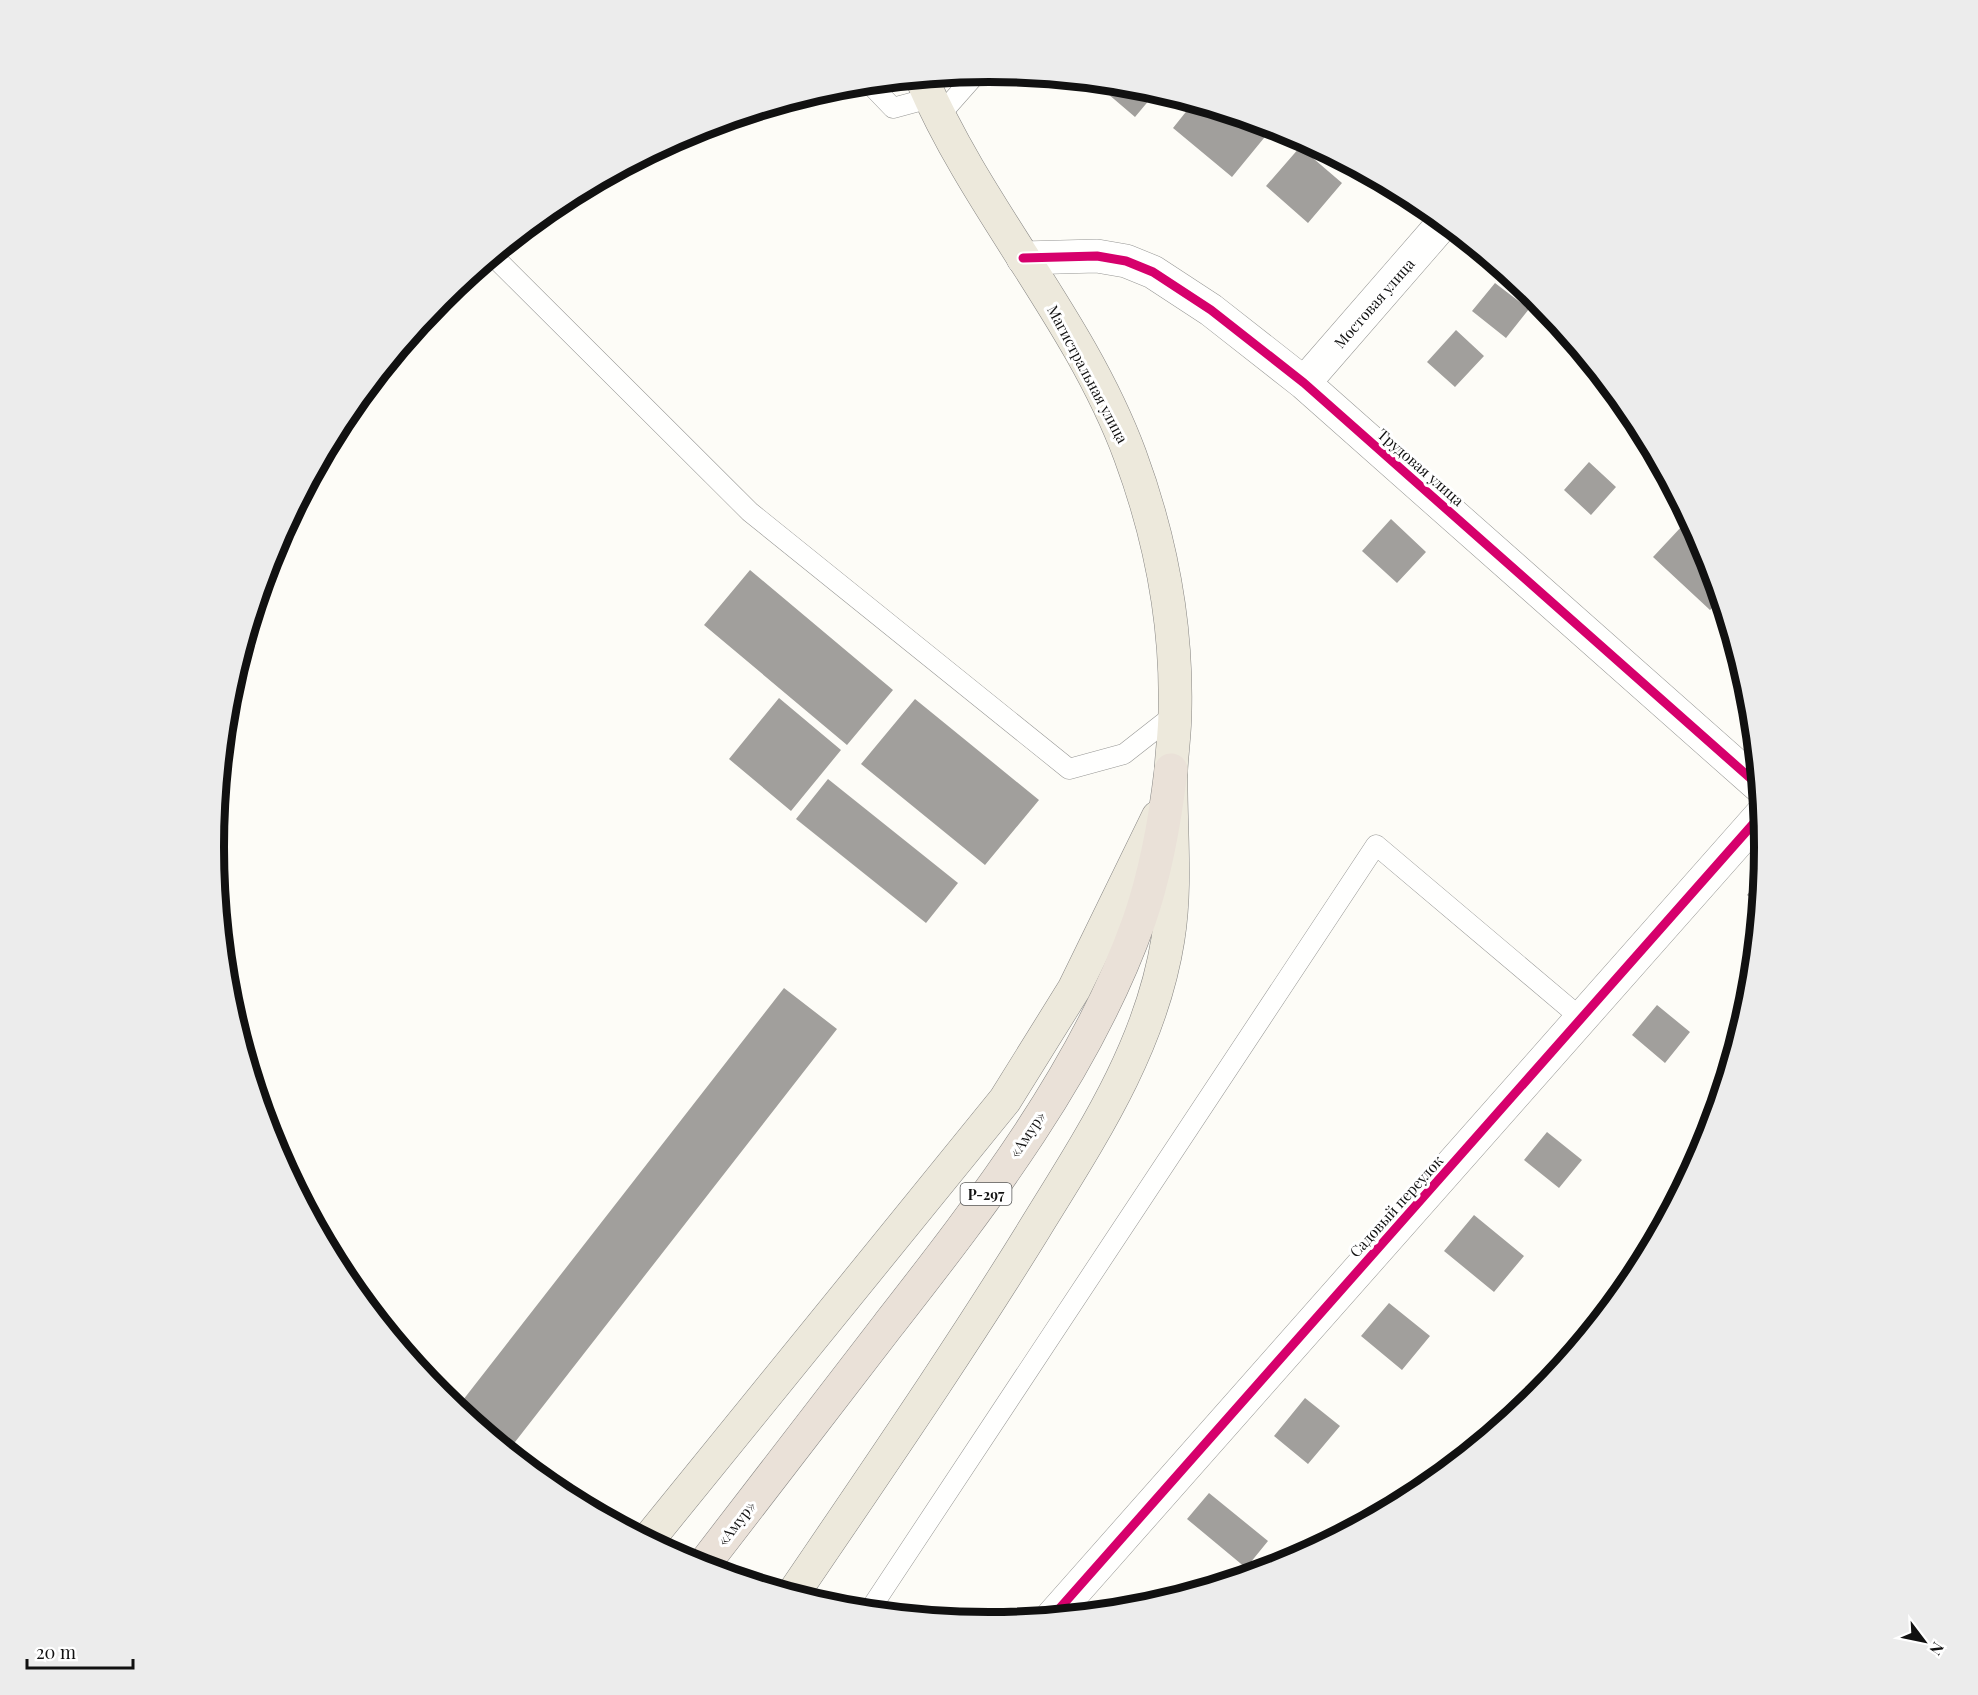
<svg xmlns="http://www.w3.org/2000/svg" width="1978" height="1695" viewBox="0 0 1978 1695" font-family="'Playfair Display',serif">
<style>
.building{fill:#a19f9c}
.lines{fill:none;stroke-linecap:round;stroke-linejoin:round}
.lane-casing{stroke:#979795;stroke-width:21}
.street-casing{stroke:#979795;stroke-width:34}
.primary-casing{stroke:#858482;stroke-width:34}
.highway-casing{stroke:#858482;stroke-width:34}
.lane{stroke:#fffffe;stroke-width:20}
.street{stroke:#fffffe;stroke-width:33}
.primary{stroke:#ede9dc;stroke-width:33}
.highway{stroke:#eae1d8;stroke-width:33}
.cycleway-casing{stroke:#fff;stroke-width:13}
.cycleway{stroke:#d6006c;stroke-width:9}
.labels{text-anchor:middle;dominant-baseline:central;stroke-width:6;stroke-linejoin:round;paint-order:stroke}
.shield{fill:#fff;stroke:#585858;stroke-width:1.5}
.shield-label{font-size:14px;font-weight:bold;fill:#111}
.street-label{font-size:15px;fill:#111;stroke:#fff}
.rim{fill:none;stroke:#111;stroke-width:8}
</style>
<rect width="100%" height="100%" fill="#fdfcf7"/>
<path class="building" d="M 1094,82 L 1141,87 L 1156,92 L 1135,117 Z
M 1193,103 L 1273,127 L 1232,177 L 1173,128 Z
M 1300,147 L 1342,183 L 1308,223 L 1266,186 Z
M 1495,283 L 1529,309 L 1506,338 L 1472,311 Z
M 1456,330 L 1484,356 L 1455,387 L 1427,362 Z
M 1589,462 L 1616,487 L 1591,515 L 1564,490 Z
M 1391,519 L 1426,552 L 1397,583 L 1362,551 Z
M 1683,525 L 1700,540 L 1706,551 L 1720,600 L 1710,610 L 1653,557 Z
M 750,570 L 893,690 L 847,745 L 704,625 Z
M 779,698 L 841,750 L 791,811 L 729,759 Z
M 915,699 L 1039,800 L 985,865 L 861,764 Z
M 828,779 L 958,883 L 926,923 L 796,819 Z
M 1762,877 L 1759,905 L 1747,895 Z
M 784,988 L 837,1029 L 508,1451 L 456,1409 Z
M 1657,1005 L 1690,1032 L 1665,1063 L 1632,1035 Z
M 1547,1132 L 1582,1160 L 1559,1188 L 1524,1160 Z
M 1474,1215 L 1524,1256 L 1494,1292 L 1444,1251 Z
M 1389,1303 L 1430,1336 L 1402,1370 L 1361,1336 Z
M 1305,1398 L 1340,1426 L 1308,1464 L 1274,1436 Z
M 1209,1493 L 1268,1541 L 1246,1568 L 1187,1519 Z"/>
<g class="lines">
<defs>
<path id="lane" d="M 870,84 L 893,108 L 930,98
M 939,116 L 977,73
M 493,256 L 750,512 L 1069,769 L 1124,754 L 1175,714
M 869,1611 L 1376,845 L 1582,1019"/>
<path id="street" d="M 1023,258 L 1097,256 L 1126,261 L 1153,272 L 1211,310 L 1304,383 L 1758,785
M 1304,383 L 1444,222
M 1052,1617 L 1761,815"/>
<path id="primary" d="M 648,1540 L 1005,1100 L 1074,989 L 1158,817
M 793,1594 C 875,1473 958,1353 1035,1228 C 1091,1137 1151,1047 1168,939 C 1177,883 1170,826 1171,770 C 1172,751 1175,731 1175,711 C 1177,624 1160,536 1130,455 C 1080,320 978,210 922,79"/>
<path id="highway" d="M 702,1567 C 765,1486 827,1405 889,1324 C 985,1201 1086,1070 1139,921 C 1156,872 1165,821 1171,770"/>
</defs>
<use href="#lane" class="lane-casing"/>
<use href="#street" class="street-casing"/>
<use href="#primary" class="primary-casing"/>
<use href="#highway" class="highway-casing"/>
<use href="#lane" class="lane"/>
<use href="#street" class="street"/>
<use href="#primary" class="primary"/>
<use href="#highway" class="highway"/>
<defs>
<path id="cycleway" d="M 1023,258 L 1097,256 L 1126,261 L 1153,272 L 1211,310 L 1304,383 L 1758,785
M 1052,1617 L 1761,815"/>
</defs>
<use href="#cycleway" class="cycleway-casing"/>
<use href="#cycleway" class="cycleway"/>
</g>
<g class="labels">
<rect class="shield" x="960.5" y="1183" width="51" height="22" rx="4.5"/>
<g class="shield-label">
<text x="986" y="1194">Р-297</text>
</g>
<g class="street-label">
<text transform="translate(1374 303) rotate(-49)">Мостовая улица</text>
<text transform="translate(1088 374) rotate(62)">Магистральная улица</text>
<text transform="translate(1421 467) rotate(41)">Трудовая улица</text>
<text transform="translate(1027 1134) rotate(-56)">«Амур»</text>
<text transform="translate(1396 1206) rotate(-48)">Садовый переулок</text>
<text transform="translate(736 1523) rotate(-52)">«Амур»</text>
</g>
</g>
<path d="M0 0H1978V1695H0ZM224 847a765 765 0 1 1 1530 0a765 765 0 1 1-1530 0Z" fill="#ececec" fill-rule="evenodd"/>
<path class="rim" d="M224 847a765 765 0 1 1 1530 0a765 765 0 1 1-1530 0Z"/>
<g transform="translate(1924 1641) rotate(122)" stroke="#ffffff" stroke-width="4.5" paint-order="stroke">
<path d="M0-4.5L10 22L0 15L-10 22Z" fill="#111111"/>
<text y="-9" font-size="16" font-weight="bold" text-anchor="middle" fill="#111111">N</text>
</g>
<path d="M27 1659v9h106v-9" fill="none" stroke="#111111" stroke-width="3"/>
<text x="36" y="1659" font-size="18" fill="#111111" stroke="#ffffff" stroke-width="4.5" paint-order="stroke">20 m</text>
</svg>
